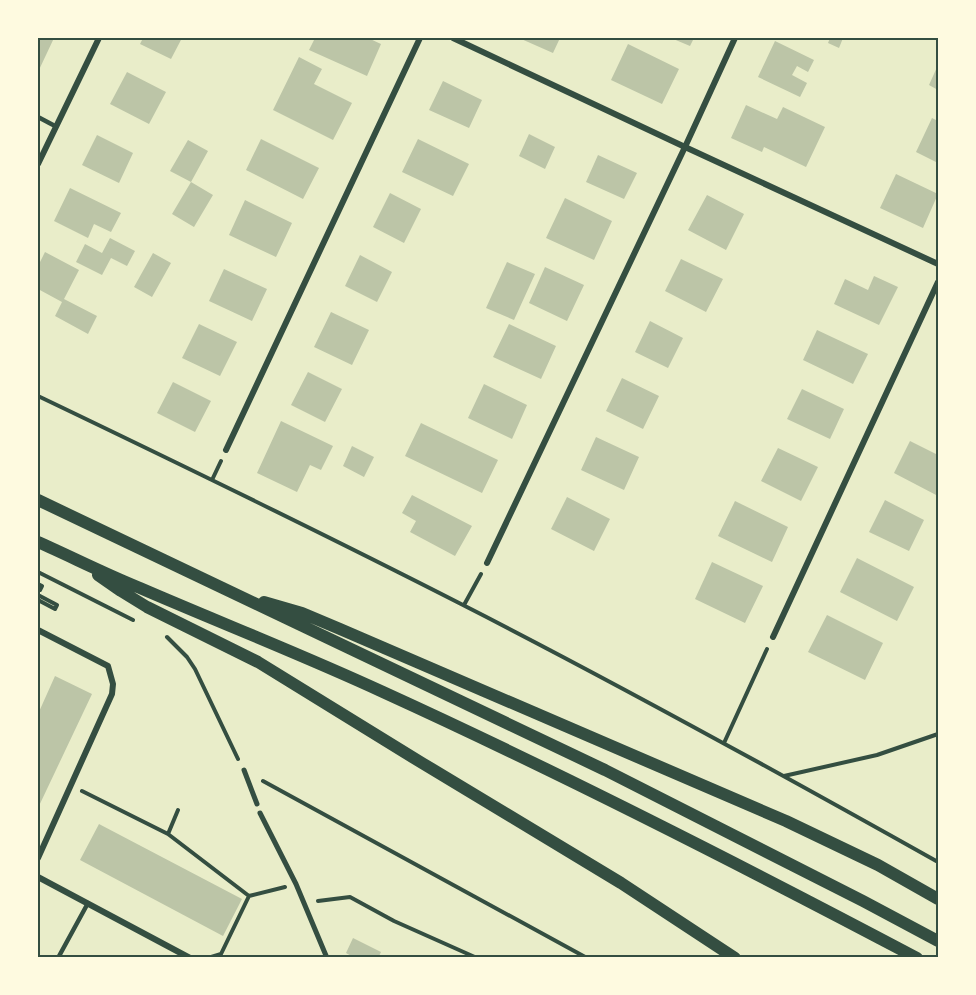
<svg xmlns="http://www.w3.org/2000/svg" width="976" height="995" viewBox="0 0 976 995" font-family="'Fira Sans',sans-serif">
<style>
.building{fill:#bcc5a7}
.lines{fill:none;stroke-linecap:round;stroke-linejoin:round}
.path{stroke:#344e41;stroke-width:4}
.service{stroke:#344e41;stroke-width:4.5}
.pedestrian{stroke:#344e41;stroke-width:5}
.minor{stroke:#344e41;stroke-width:6}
.secondary{stroke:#344e41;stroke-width:12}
.neatline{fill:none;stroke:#344e41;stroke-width:2}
</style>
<rect width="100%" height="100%" fill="#e9edc9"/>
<path class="building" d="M 38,38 L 54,38 L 38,72 Z
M 143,38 L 182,38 L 171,59 L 140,44 Z
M 315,38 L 368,38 L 381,44 L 367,76 L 309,50 Z
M 519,38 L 560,38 L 553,53 Z
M 671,38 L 694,38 L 690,46 Z
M 830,38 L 843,38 L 839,48 L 828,43 Z
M 775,41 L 814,60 L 808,72 L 797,66 L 792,75 L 807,83 L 800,97 L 758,77 Z
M 628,44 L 679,69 L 662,104 L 611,80 Z
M 299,57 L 322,69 L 314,84 L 352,103 L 333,140 L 273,110 Z
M 938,65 L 938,90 L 929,85 Z
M 127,72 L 166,92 L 149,124 L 110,104 Z
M 443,81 L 482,100 L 469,128 L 429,110 Z
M 746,105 L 777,119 L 783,107 L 825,127 L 806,167 L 764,147 L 762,152 L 731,138 Z
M 932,118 L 938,121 L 938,163 L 916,152 Z
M 529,134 L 555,147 L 545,169 L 519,156 Z
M 97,135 L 133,153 L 119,183 L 82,165 Z
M 261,139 L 319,168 L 303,199 L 246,170 Z
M 418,139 L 469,164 L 453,196 L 402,172 Z
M 188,140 L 208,151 L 191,182 L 170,171 Z
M 598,155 L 637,173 L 624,199 L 586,182 Z
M 896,174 L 938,194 L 923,228 L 880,208 Z
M 191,182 L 213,195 L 194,227 L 172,214 Z
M 70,188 L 121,213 L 111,232 L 94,224 L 88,238 L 54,221 Z
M 390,193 L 421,209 L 404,243 L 373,227 Z
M 707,195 L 744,214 L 726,250 L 688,230 Z
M 565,198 L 612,221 L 594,260 L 546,238 Z
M 245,200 L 292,223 L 276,257 L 229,235 Z
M 110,238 L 135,251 L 127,266 L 111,258 L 102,275 L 76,262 L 85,244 L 102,253 Z
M 45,252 L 79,270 L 64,299 L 97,316 L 88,334 L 55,316 L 62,302 L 38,289 L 38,266 Z
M 153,253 L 171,263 L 152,297 L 134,287 Z
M 360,255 L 392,272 L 377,302 L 345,286 Z
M 681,259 L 723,279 L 706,312 L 665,291 Z
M 507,262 L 535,274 L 514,320 L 486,308 Z
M 545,267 L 584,285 L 567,321 L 529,303 Z
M 224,269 L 267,289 L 252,321 L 209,301 Z
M 874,276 L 898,287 L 879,325 L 834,304 L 845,279 L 868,290 Z
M 331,312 L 369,330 L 352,365 L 314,347 Z
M 650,321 L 683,338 L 668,368 L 635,352 Z
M 199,324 L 237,342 L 220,376 L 182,358 Z
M 509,324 L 556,346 L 541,379 L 493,357 Z
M 817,330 L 868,354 L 853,384 L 803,360 Z
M 308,372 L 342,389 L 325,422 L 291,405 Z
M 622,378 L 659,396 L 643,429 L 606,411 Z
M 173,382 L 211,401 L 195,432 L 157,413 Z
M 484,384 L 527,405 L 512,439 L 468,418 Z
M 802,389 L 844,409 L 830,439 L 787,419 Z
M 281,421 L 333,446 L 321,470 L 310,465 L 297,492 L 257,473 Z
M 421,423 L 498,460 L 482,493 L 405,456 Z
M 596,437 L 639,457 L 624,490 L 581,470 Z
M 910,441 L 938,455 L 938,496 L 894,473 Z
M 352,446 L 374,457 L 364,477 L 343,466 Z
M 778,448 L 818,467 L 801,501 L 761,481 Z
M 412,495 L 472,526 L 455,556 L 410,532 L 416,521 L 402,513 Z
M 567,497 L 610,519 L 594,551 L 551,529 Z
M 885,500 L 924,520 L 909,551 L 869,532 Z
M 735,501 L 788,527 L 772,562 L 718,536 Z
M 857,558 L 914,587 L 897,621 L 840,592 Z
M 712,562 L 763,586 L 745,623 L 695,599 Z
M 827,615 L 883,643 L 865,680 L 808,652 Z
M 55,676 L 92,694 L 38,808 L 38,714 Z
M 99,824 L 242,899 L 223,936 L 80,860 Z
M 353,938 L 381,952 L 378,958 L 355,958 L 346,953 Z"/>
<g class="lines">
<path class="path" d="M 38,396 C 180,464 322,533 463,605 C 624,687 781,774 938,862
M 212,480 L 221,461
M 38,572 L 133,620
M 38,584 L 42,586 L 40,590 L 38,589
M 38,595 L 57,605 L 55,609 L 38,600
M 464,605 L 481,574
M 167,637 L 187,657 L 195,669 L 238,759
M 724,743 L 767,649
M 784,776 L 877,755 L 938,734
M 263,781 L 587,958
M 82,791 L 168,834 L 249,896 L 285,887
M 168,834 L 178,810
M 318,901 L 350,897 L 394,921 L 477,958
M 208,958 L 221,954 L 249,896"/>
<path class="service" d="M 38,117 L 55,126
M 58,958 L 88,903"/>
<path class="pedestrian" d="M 244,770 L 257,804
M 260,813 L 296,884 L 327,958"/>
<path class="minor" d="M 453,38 L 685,147 L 938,264
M 38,164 L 99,38
M 226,450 L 420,38
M 487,563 L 685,147 L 735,38
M 38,630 L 108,666 L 113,684 L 112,694 L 38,858
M 773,637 L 938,282
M 38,877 L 190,958"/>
<path class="secondary" d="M 38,500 L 605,770 L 863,901 L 938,941
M 38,542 C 72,557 105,574 140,588 C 221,623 303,655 383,692 C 563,774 741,865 917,958
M 98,575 L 121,591 L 147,607 L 258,662 L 422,763 L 621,883 L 735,958
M 264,602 L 302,613 L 340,629 L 786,821 L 878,865 L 938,899"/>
</g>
<rect width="976" height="995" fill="none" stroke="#fefae0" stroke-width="78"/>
<rect x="39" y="39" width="898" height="917" class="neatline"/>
</svg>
